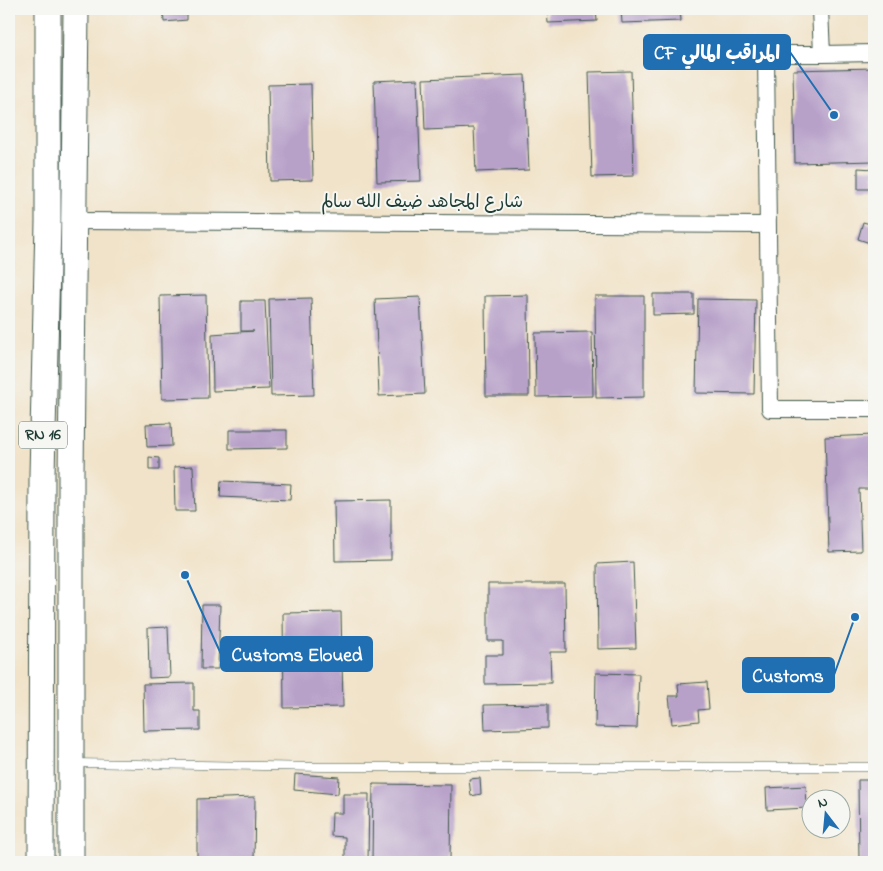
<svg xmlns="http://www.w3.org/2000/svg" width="883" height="871" viewBox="0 0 883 871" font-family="'Indie Flower','Playpen Sans Arabic',sans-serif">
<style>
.building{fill:#b8a1c9}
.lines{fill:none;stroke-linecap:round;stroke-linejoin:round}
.service-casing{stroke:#3e564a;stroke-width:9}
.minor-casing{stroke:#3e564a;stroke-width:18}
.primary-casing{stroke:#3e564a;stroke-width:27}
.service{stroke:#fff;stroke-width:8}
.minor{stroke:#fff;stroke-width:16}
.primary{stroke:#fff;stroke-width:25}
.labels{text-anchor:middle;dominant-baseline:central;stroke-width:4;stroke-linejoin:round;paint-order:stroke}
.shield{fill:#f6f6f2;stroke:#60746d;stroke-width:1}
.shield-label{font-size:16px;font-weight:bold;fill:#1f3d34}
.street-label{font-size:18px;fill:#1f3d34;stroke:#f6f6f2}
.leader{fill:none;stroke:#1f6fb2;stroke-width:2}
.callout-dot{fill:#1f6fb2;stroke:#f6f6f2;stroke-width:2}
.callout{fill:#1f6fb2;stroke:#1f6fb2;stroke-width:2}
.callout-label{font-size:19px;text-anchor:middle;font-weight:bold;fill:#fff}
</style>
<rect width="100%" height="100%" fill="#f6f6f2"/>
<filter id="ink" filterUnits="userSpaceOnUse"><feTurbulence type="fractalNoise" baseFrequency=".02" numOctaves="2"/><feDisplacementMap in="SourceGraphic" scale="10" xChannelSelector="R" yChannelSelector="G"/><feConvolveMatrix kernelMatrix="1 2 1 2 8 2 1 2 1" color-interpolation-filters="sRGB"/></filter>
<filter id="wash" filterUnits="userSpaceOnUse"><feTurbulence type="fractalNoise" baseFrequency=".0096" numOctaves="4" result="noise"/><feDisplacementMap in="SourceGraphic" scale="20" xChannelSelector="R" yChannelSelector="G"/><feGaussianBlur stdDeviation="1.12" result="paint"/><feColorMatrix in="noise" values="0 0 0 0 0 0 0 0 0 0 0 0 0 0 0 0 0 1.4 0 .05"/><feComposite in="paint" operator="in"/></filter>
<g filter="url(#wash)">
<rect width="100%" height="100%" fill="#f1e3c9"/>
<g id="blocks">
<path class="building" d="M 163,9 L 187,9 L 187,20 L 164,22 Z
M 547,9 L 596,9 L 597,21 L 548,23 Z
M 621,9 L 680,9 L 681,21 L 622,23 Z
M 874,68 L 874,161 L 795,163 L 793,70 Z
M 631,71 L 634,176 L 592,177 L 589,72 Z
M 525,75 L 529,170 L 476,172 L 474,128 L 425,130 L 423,79 Z
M 417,79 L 421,181 L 377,182 L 374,81 Z
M 311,84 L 313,180 L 270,181 L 268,85 Z
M 858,168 L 874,169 L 874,189 L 858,189 Z
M 863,222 L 874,225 L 873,244 L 858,239 Z
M 653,294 L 694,294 L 694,314 L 653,315 Z
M 206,295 L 208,398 L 162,399 L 160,296 Z
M 528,295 L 529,396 L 486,396 L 485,296 Z
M 595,296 L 644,296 L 644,397 L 596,398 Z
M 420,297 L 425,394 L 379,396 L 375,299 Z
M 311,298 L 314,395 L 271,396 L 269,299 Z
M 698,299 L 756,300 L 754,394 L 696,393 Z
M 241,301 L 265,301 L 269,389 L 213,391 L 212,334 L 254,331 L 241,331 Z
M 592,332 L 593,396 L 536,397 L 535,333 Z
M 171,423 L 172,446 L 147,447 L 146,424 Z
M 229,430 L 287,430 L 287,448 L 229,449 Z
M 874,435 L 874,489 L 859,489 L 861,551 L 829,552 L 825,437 Z
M 149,457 L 159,458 L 159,470 L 149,470 Z
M 193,466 L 195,511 L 175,511 L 174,467 Z
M 221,481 L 291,484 L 290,500 L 220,497 Z
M 391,500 L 391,560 L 335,561 L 334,501 Z
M 633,562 L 636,648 L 598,649 L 597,564 Z
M 488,584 L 565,584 L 566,652 L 550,652 L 551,683 L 485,684 L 485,655 L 503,655 L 503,641 L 488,641 Z
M 202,605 L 220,605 L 218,669 L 201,669 Z
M 341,612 L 343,707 L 284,708 L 283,613 Z
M 168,627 L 170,677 L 149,678 L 148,628 Z
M 596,673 L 639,674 L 637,728 L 595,727 Z
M 707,682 L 709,709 L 698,710 L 699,721 L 672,724 L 669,696 L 679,696 L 678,684 Z
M 194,683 L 194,711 L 200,711 L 200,730 L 144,731 L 143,684 Z
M 548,704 L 548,728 L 485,730 L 484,705 Z
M 295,774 L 339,777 L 338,794 L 294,790 Z
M 480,778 L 481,794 L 471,796 L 469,779 Z
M 858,780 L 874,780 L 874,862 L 859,862 Z
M 373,784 L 451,785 L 450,862 L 372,862 Z
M 806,786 L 807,808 L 767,810 L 766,788 Z
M 343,794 L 369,794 L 368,862 L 345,862 L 345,837 L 331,836 L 332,813 L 343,813 Z
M 255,797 L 254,862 L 197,862 L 197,799 Z"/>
</g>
</g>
<g filter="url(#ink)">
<use href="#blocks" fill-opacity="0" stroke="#3e564a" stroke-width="1"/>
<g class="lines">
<defs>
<path id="service" d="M 74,763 L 322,767 L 874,767"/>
<path id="minor" d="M 820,9 L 822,54 L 874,53
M 822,54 L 766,54 L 770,409 L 874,409
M 75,221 L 768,225"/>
<path id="primary" d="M 41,862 L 42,475 L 48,222 L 48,9
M 71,862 L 71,474 L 76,9"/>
</defs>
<use href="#service" class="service-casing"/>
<use href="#minor" class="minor-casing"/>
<use href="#primary" class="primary-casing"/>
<use href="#service" class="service"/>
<use href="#minor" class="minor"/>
<use href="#primary" class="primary"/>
</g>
</g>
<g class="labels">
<rect class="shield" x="19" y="421.5" width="48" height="27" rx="4"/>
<g class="shield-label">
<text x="43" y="435">RN 16</text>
</g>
<g class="street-label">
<text x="422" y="203">شارع المجاهد ضيف الله سالم</text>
</g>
</g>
<path class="leader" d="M834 115L790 52M185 575L221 654M855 617L834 675"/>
<g class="callout-dot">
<circle cx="834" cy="115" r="5"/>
<circle cx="185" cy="575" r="5"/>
<circle cx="855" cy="617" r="5"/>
</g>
<g class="callout">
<rect x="644" y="35" width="146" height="34" rx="5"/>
<rect x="221" y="637" width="151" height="34" rx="5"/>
<rect x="743" y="658" width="91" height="34" rx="5"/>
</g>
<g class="callout-label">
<text x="717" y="59">CF المراقب المالي</text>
<text x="297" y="661">Customs Eloued</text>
<text x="788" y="682">Customs</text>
</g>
<rect width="883" height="871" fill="none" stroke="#f6f6f2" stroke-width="30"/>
<g transform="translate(826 814) rotate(344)"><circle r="24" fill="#f6f6f2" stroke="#a0aca6"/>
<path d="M0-4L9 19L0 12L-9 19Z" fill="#1f6fb2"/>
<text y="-8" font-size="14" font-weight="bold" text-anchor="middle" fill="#1f3d34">N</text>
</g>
</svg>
